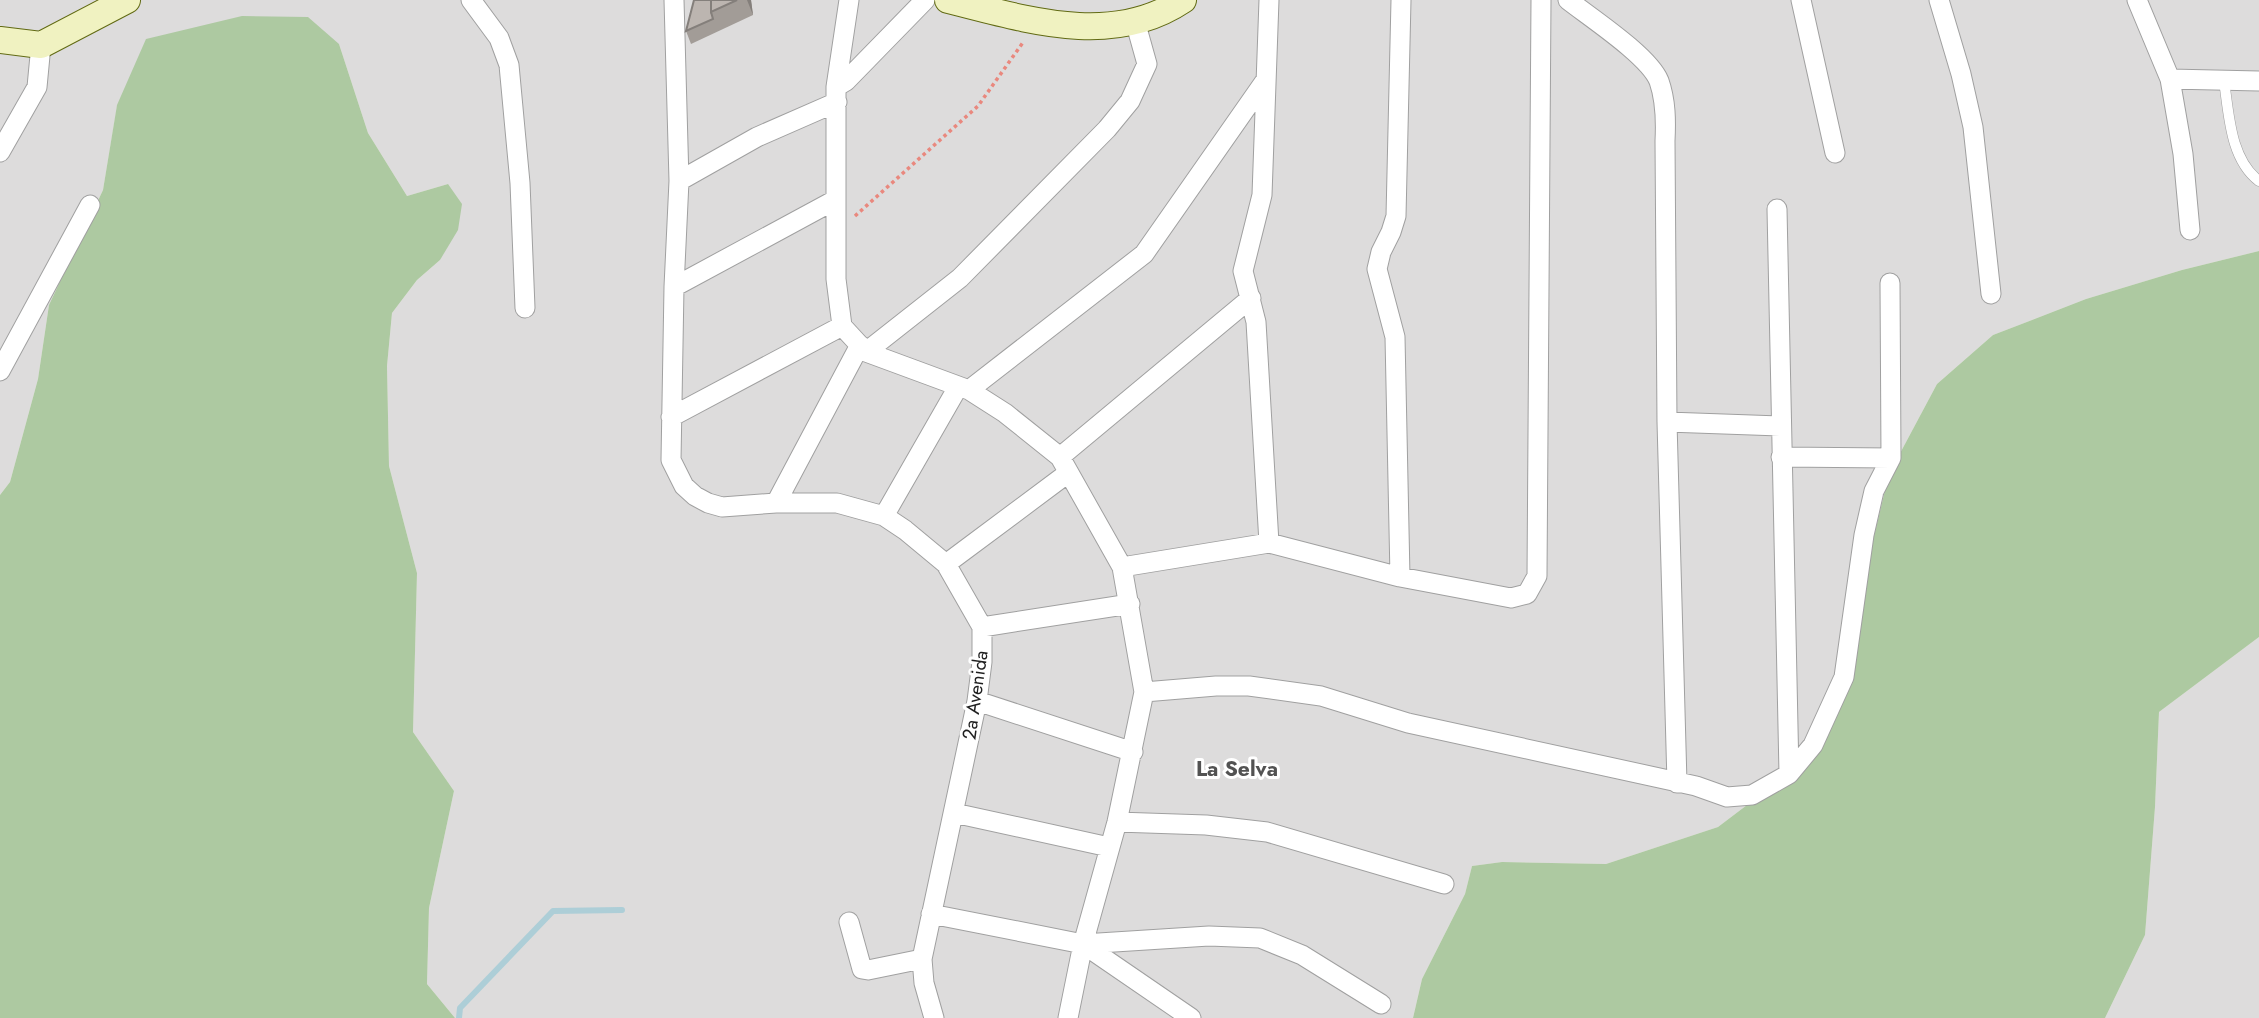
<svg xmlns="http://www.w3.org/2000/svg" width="2259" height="1018" viewBox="0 0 2259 1018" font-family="Jost,sans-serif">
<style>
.residential{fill:#dddcdc}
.forest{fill:#adc9a1}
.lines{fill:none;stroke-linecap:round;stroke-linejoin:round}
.stream{stroke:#adced7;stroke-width:6}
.lane-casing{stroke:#a0a0a0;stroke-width:11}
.street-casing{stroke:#a0a0a0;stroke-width:21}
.secondary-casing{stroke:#616a13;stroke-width:28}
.path{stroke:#e9887e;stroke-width:3.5;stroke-dasharray:3.5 3.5;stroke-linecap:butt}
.lane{stroke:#fff;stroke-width:10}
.street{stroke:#fff;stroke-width:19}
.secondary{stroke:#f0f2c1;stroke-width:26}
.wall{fill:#a29c97}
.shaded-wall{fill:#847f7b}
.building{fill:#bcb5b0;stroke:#847f7b;stroke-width:2}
.labels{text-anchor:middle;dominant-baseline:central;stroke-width:6;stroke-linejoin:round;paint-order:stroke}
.street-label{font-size:19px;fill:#1f1f1f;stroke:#fff}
.neighbourhood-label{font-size:21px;font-weight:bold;fill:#525252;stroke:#fff}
</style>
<rect width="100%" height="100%" fill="#efece7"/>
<path class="residential" d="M 0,0 L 2259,0 L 2259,251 L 2182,270 L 2086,299 L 1993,335 L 1937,384 L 1889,474 L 1846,668 L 1796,768 L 1718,827 L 1606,864 L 1502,862 L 1472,866 L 1465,894 L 1422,979 L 1413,1018 L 455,1018 L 427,984 L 429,908 L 454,791 L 413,732 L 417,573 L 389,466 L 387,366 L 392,313 L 417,280 L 440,260 L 448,184 L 407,196 L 368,133 L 339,44 L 117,106 L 103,190 L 49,305 L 38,379 L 10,482 L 0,495 Z
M 2259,637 L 2259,1018 L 2105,1018 L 2145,935 L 2155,807 L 2159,712 Z"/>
<path class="forest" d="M 242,16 L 308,17 L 339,44 L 368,133 L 407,196 L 448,184 L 462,204 L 458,230 L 440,260 L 417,280 L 392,313 L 387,366 L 389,466 L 417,573 L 413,732 L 454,791 L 429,908 L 427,984 L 455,1018 L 0,1018 L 0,495 L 10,482 L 38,379 L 49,305 L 103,190 L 117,105 L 146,39 Z
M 2259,251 L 2259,637 L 2159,712 L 2155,807 L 2145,935 L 2105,1018 L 1413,1018 L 1422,979 L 1465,894 L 1472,866 L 1502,862 L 1606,864 L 1718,827 L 1796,768 L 1846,668 L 1860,594 L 1889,474 L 1937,384 L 1993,335 L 2086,299 L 2182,270 Z"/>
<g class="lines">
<path class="stream" d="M 459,1018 L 460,1008 L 553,911 L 622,910"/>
<defs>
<path id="lane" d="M 2224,81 C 2229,114 2230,159 2259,181"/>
<path id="street" d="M 471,0 L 499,38 L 509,65 L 520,183 L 525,308
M 674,0 L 679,181 L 674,287 L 671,460 L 684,486 L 695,496 L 708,503 L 722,507 L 776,503 L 837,503 L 884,516 L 905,530 L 946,564 L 982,627 L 982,662 L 977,701 L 922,959 L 924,983 L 934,1018
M 849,0 L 836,87 L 836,279 L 842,326 L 866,352 L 969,390 L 1005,413 L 1060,457 L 1122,567 L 1144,692 L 1117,822 L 1083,944 L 1068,1018
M 1568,0 C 1591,18 1649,56 1659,81 C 1666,101 1666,121 1665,141 L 1667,422 L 1677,783
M 1801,0 L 1835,153
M 1939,0 L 1961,74 L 1973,127 L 1991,294
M 2137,0 L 2170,79 L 2183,154 L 2190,230
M 2170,79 L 2259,81
M 836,87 L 846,81 L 925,0
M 0,152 L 37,87 L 41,45
M 679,181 L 757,137 L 837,102
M 1777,209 L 1789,774
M 674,287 L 835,200
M 866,352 L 960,278 L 1107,129 L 1130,101 L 1147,64 L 1135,21
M 0,371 L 90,205
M 969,390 L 1144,254 L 1265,81
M 671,417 L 842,326
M 1667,422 L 1780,426
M 1060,457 L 1251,298
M 1781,457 L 1891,458
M 776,503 L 860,345
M 884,516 L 958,387
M 1269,543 L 1256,322 L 1243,271 L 1262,195 L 1269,0
M 946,564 L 1068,473
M 1122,567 L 1269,543 L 1400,577 L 1511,598 L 1527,594 L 1537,576 L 1541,0
M 1400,577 L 1395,337 L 1377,269 L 1381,252 L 1391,232 L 1396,216 L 1401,0
M 982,627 L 1130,604
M 1144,692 L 1216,686 L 1249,686 L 1321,696 L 1408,723 L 1696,786 L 1727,797 L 1752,795 L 1789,774 L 1813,745 L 1844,677 L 1864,535 L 1874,491 L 1891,458 L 1890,283
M 977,701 L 1133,752
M 954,813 L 1109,847
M 1117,822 L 1206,825 L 1267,832 L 1444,884
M 931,914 L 1083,944 L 1209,936 L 1260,938 L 1302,955 L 1381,1004
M 849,922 L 862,969 L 868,970 L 922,959
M 1083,944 L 1191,1018"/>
<path id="secondary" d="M 948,0 C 1025,19 1112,48 1183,0
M 0,40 L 41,45 L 127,0"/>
</defs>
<use href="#lane" class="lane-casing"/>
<use href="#street" class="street-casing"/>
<use href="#secondary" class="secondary-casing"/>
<path class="path" d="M 855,216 L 978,106 L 1024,41"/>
<use href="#lane" class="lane"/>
<use href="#street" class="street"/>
<use href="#secondary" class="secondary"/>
</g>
<path class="wall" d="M 694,0 L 751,0 L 753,15 L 691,44 L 686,31 Z"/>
<path class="shaded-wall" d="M 747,0 L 751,0 L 753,15 Z"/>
<path class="building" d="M 694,0 L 711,0 L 711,12 L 713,19 L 686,31 Z
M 711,0 L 737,0 L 711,12 Z"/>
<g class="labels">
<g class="street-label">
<text transform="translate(975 695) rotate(-82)">2a Avenida</text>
</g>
<g class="neighbourhood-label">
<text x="1237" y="769">La Selva</text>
</g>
</g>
</svg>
